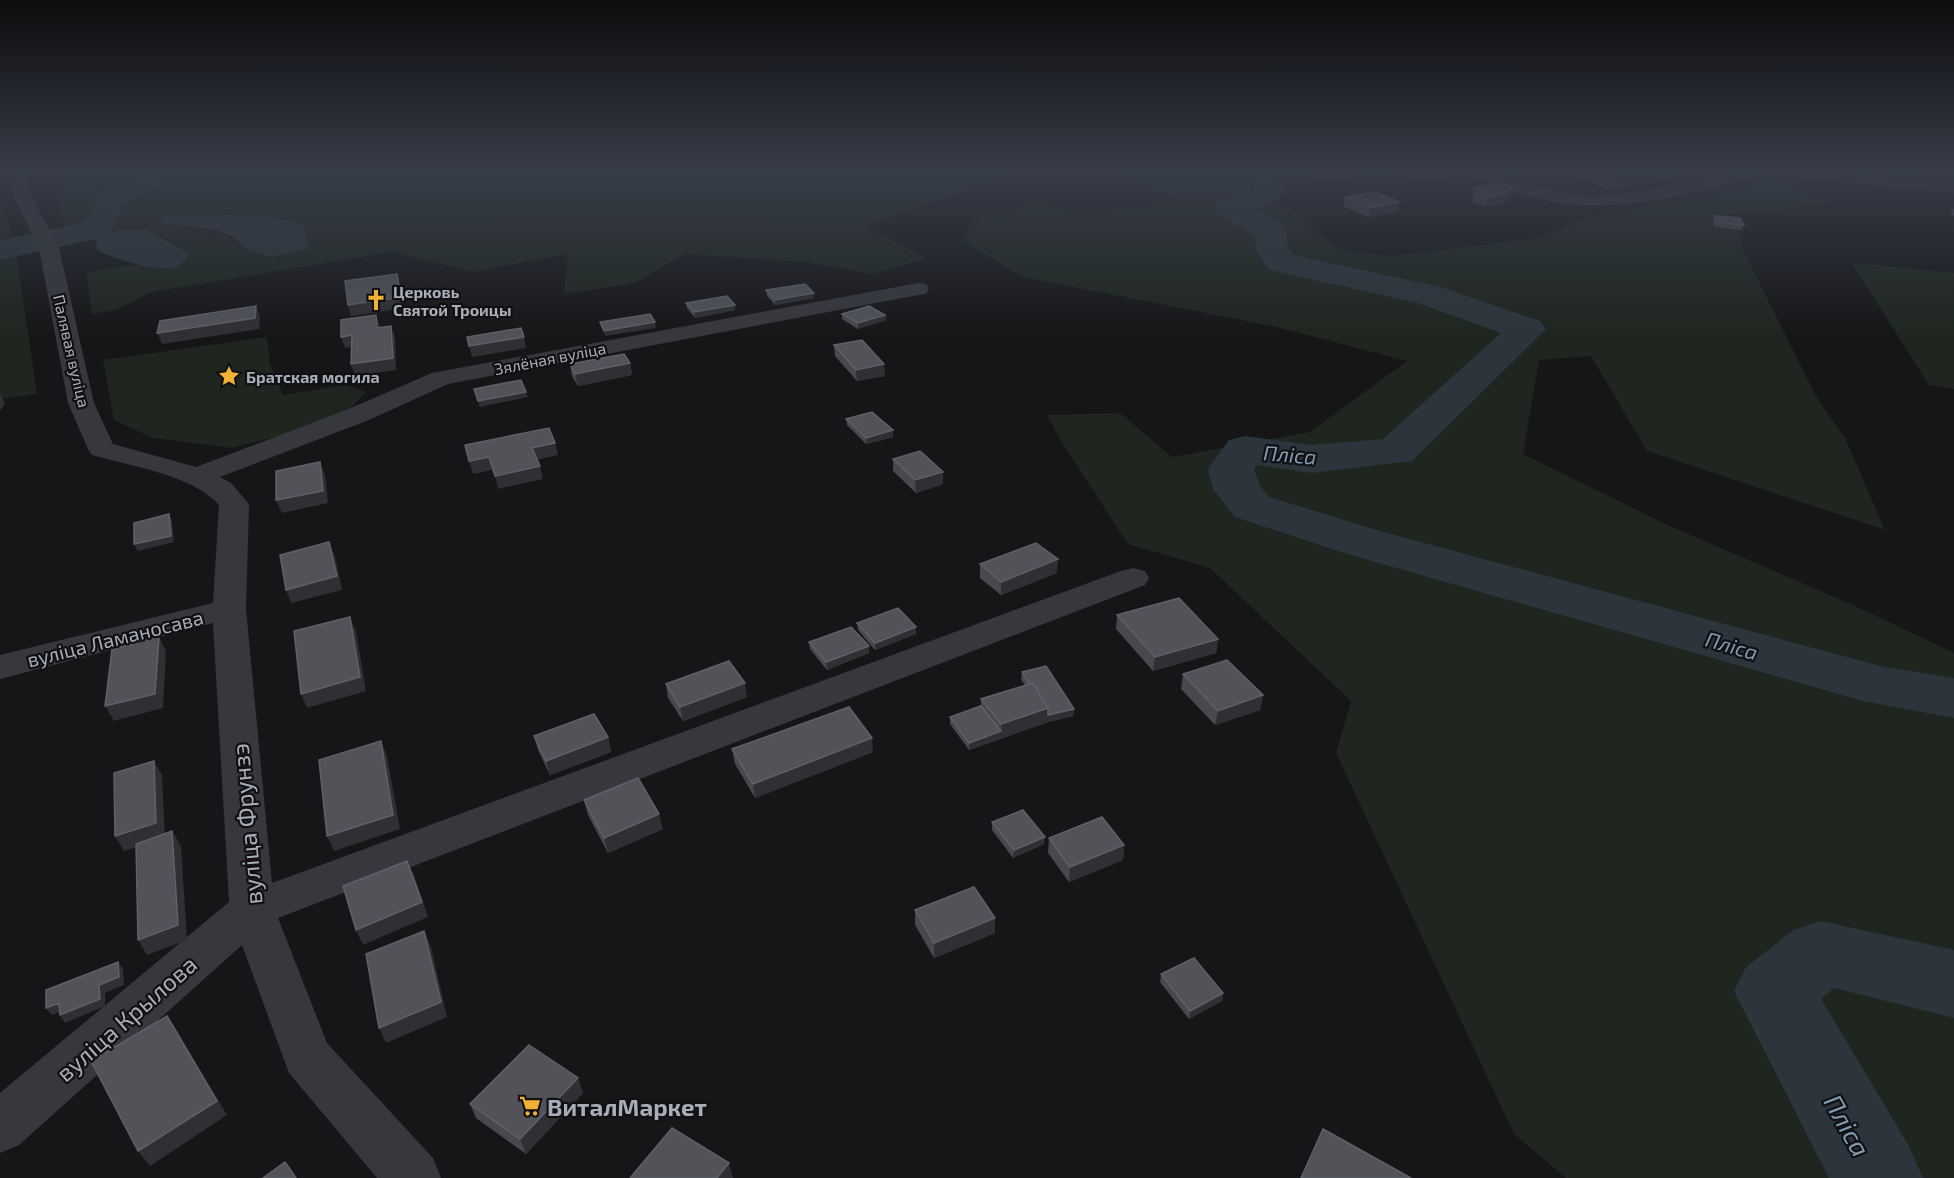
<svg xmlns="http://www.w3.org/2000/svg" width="1954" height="1178" viewBox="0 0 1954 1178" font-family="'Exo 2',sans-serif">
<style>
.green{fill:#1e261f;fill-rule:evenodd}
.water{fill:#2c353c}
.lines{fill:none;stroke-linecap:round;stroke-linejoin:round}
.river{fill:#2c353c;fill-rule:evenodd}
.minor{fill:#37383d;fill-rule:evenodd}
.wall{fill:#47494d}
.shaded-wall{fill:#2f3033}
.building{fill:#525359;stroke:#5f6168;stroke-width:1.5}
.labels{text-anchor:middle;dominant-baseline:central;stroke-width:4.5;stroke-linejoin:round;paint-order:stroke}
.far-poi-label{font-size:16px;font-weight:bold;fill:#a8adb8;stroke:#111113;text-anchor:start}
.far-street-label{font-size:16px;fill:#a8adb8;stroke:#111113}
.street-label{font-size:20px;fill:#a8adb8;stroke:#111113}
.water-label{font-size:21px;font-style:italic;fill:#7f9bb3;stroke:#111113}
.near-street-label{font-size:24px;fill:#a8adb8;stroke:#111113}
.near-poi-label{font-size:24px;font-weight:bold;fill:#a8adb8;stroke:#111113;text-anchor:start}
.near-water-label{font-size:26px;font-style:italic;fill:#7f9bb3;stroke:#111113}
</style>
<rect width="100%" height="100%" fill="#161618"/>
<path class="green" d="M 74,171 L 1023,171 L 1024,172 L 866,225 L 926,259 L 872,274 L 805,262 L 684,254 L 635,283 L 564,294 L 568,254 L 473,272 L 391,252 L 151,292 L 115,310 L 92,314 L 86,272 L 139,264 L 163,269 L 120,231 L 96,239 L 64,224 L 57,188 ZM 187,214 L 266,216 L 248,250 C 220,228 198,228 164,223 L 163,216 Z
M 1113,171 L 1283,171 L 1291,176 C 1259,189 1223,201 1187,199 C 1166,198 1130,182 1113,171 Z
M 1778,178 L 1833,203 L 1723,216 L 1738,223 L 1743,250 L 1817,398 L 1845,438 L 1885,530 L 1647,451 L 1591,356 L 1539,360 L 1523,454 L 1674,528 L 1853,605 L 1954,653 L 1954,1178 L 1566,1178 L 1514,1134 L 1336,753 L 1351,701 L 1210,568 L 1128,544 L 1062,443 L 1047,415 L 1120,413 L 1172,457 L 1310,432 L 1407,361 L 1272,326 L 1023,277 L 962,241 L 973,220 L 1036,203 L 1083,212 L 1194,202 L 1287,206 L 1337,248 L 1389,256 L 1535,239 L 1591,216 L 1681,201 Z
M 0,200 L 3,200 L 17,259 L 37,394 L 0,399 Z
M 1851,262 L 1954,273 L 1954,389 L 1929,385 Z
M 267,337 L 270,364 L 283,395 L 345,385 L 366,392 L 351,408 L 298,431 L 232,448 L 153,438 L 114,420 L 103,360 Z"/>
<path class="water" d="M 187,214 L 266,216 L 302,224 L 310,248 L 273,257 L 248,250 L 232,237 L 216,230 L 163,223 L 162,216 Z
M 146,229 L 190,254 C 187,257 183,263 180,265 C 161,275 115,259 97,250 L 96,239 L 120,231 Z"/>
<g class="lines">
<path class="river" d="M 147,171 L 183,171 L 179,177 L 123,203 L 109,236 L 0,260 L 0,240 L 85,222 L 100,192 Z
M 1241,171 L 1272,171 L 1282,182 L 1284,193 L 1279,199 L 1255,210 C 1264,215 1283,222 1286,233 C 1288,242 1286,248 1293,255 L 1441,287 L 1540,321 L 1546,329 L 1412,461 L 1312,473 L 1257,465 L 1254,469 L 1260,486 L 1269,497 L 1380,531 L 1884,667 L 1954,678 L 1954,718 L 1863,701 L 1344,553 L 1235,517 L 1213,489 L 1208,469 L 1229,440 L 1245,436 L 1312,445 L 1383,439 L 1501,333 L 1418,303 L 1270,270 L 1257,253 L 1254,236 L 1217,213 L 1213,207 L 1217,201 L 1254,189 L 1254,185 Z
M 1821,921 L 1954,950 L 1954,1018 L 1834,988 L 1821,999 L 1909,1146 L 1923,1178 L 1829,1178 L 1734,991 L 1746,967 L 1794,930 Z"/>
<path class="minor" d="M 11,171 L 27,171 L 31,195 L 59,248 L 94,403 L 113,444 L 196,467 L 351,408 L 432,373 L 918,283 L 926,284 L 929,289 L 926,294 L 918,295 L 448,384 L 369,420 L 220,477 L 231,483 L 249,504 L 246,609 L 272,883 L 1121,571 L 1133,568 L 1145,571 L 1149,578 L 1145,585 L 278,918 L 327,1043 L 433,1158 L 441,1178 L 377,1178 L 289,1073 L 242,945 L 19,1145 L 0,1153 L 0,1093 L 229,902 L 213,623 L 0,679 L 0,655 L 213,603 L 219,505 C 193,475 130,466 92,455 L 88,449 L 68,403 L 39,248 L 13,195 Z
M 1324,171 L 1364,171 C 1358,179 1315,185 1308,177 L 1311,173 Z
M 1465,171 C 1511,171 1553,198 1600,195 C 1657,193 1712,169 1768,171 L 1766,175 C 1701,191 1620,214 1554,202 C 1525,197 1495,184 1467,175 Z
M 1773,171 L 1831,171 L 1954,183 L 1954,193 L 1781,176 Z"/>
</g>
<path class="wall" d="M 1398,171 L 1455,171 L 1453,178 L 1424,182 Z
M 1576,171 L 1679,171 L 1677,178 L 1610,189 L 1574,177 Z
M 1911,171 L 1946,171 L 1954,173 L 1944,181 Z
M 1474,188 L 1515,189 L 1512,198 L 1506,199 L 1505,203 L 1486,207 L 1472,202 L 1473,198 L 1472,197 Z
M 1345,197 L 1398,212 L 1368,217 L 1343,206 Z
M 1952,209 L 1954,209 L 1954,216 L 1950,214 Z
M 1714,216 L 1744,225 L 1742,230 L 1715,227 L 1713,221 Z
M 766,290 L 814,298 L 775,305 L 767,296 Z
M 686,303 L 735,310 L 695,318 L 687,308 Z
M 842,314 L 885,315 L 886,320 L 858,329 L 842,319 Z
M 834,345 L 885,376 L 857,381 L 835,356 Z
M 630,363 L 632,375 L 578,386 L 572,376 L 570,364 Z
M 846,419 L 893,430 L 893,437 L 866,444 L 847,425 Z
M 893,459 L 943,472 L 943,484 L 916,493 L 893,471 Z
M 980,564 L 1057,573 L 1001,595 L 980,578 Z
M 1117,615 L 1218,639 L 1216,653 L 1153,671 L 1116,629 Z
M 857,623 L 916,627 L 916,634 L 875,650 L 858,630 Z
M 809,642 L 869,653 L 827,670 L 810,649 Z
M 1022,672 L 1074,709 L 1073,716 L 1048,722 L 969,750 L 950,724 L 950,717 L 981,706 L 981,699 L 1025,685 L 1021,680 Z
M 1183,674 L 1263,695 L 1260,710 L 1215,725 L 1181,689 Z
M 666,684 L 747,697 L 683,721 L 668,698 Z
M 534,736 L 608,737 L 611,752 L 550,775 L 538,750 Z
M 732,749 L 873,752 L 755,798 L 735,764 Z
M 584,800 L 663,829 L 608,853 L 588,815 Z
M 992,822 L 1044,844 L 1013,858 L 992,830 Z
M 1049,838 L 1124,845 L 1123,860 L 1069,882 L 1048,853 Z
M 915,910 L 995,933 L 934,958 L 915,925 Z
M 1161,974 L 1223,993 L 1222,1001 L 1189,1019 L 1160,982 Z
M 583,1093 L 526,1154 L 476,1118 L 470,1104 Z"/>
<path class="shaded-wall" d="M 1447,171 L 1455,171 L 1453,178 L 1424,182 L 1426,174 Z
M 1646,171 L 1679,171 L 1677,178 L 1610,189 L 1615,176 Z
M 1954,175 L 1954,179 L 1944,181 L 1946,176 Z
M 1515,189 L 1512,198 L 1506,199 L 1505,203 L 1486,207 L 1488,198 L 1500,192 Z
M 1400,202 L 1398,212 L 1368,217 L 1370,208 Z
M 397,274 L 404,308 L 351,316 L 348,305 Z
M 814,293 L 814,298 L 775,305 L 775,300 Z
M 735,305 L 735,310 L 695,318 L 694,312 Z
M 256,306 L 260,317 L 259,329 L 162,344 L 157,333 Z
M 376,315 L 380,326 L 380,340 L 377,328 Z
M 885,315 L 886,320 L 858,329 L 858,323 Z
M 655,322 L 656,328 L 605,336 L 604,331 Z
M 391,326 L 395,337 L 396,370 L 355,376 L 351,364 Z
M 352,335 L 356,346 L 345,348 L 341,337 Z
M 524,337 L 526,348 L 472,357 L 469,346 Z
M 630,363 L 632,375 L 578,386 L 575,374 Z
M 884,364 L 885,376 L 857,381 L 856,370 Z
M 526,392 L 528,397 L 480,407 L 478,401 Z
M 0,394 L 5,403 L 0,411 Z
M 893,430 L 893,437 L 866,444 L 866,438 Z
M 555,443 L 558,455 L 536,460 L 532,448 Z
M 489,457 L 492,470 L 473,474 L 469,461 Z
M 320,462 L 325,475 L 328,503 L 282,513 L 276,500 Z
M 540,466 L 543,479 L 498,489 L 495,476 Z
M 943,472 L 943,484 L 916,493 L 915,480 Z
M 169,514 L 172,521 L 174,542 L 138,551 L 134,544 Z
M 329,542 L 335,556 L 342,590 L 291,603 L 286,590 Z
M 1058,559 L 1057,573 L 1001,595 L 1001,582 Z
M 350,617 L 356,631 L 366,691 L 307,708 L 301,694 Z
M 916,627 L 916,634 L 875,650 L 875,643 Z
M 159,637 L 166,651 L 163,708 L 114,721 L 105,706 Z
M 1218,639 L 1216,653 L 1153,671 L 1155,657 Z
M 869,646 L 869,653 L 827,670 L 826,662 Z
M 745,683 L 747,697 L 683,721 L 680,707 Z
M 1263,695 L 1260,710 L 1215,725 L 1218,711 Z
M 1048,708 L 1074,709 L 1073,716 L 1048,722 L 969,750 L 969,743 L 1001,731 L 1001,724 Z
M 608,737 L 611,752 L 550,775 L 546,761 Z
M 872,738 L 873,752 L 755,798 L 753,784 Z
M 381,741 L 387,756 L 400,829 L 334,851 L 327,836 Z
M 154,761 L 162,775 L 165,838 L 124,851 L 115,836 Z
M 659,814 L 663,829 L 608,853 L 604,838 Z
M 172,831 L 181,846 L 187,940 L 147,955 L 138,940 Z
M 1045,837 L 1044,844 L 1013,858 L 1014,850 Z
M 1124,845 L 1123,860 L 1069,882 L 1070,867 Z
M 407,861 L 414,875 L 428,917 L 363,945 L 356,930 Z
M 995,918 L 995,933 L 934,958 L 934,943 Z
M 424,931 L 431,947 L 447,1017 L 386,1043 L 379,1028 Z
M 118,962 L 123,969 L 124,985 L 105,993 L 105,1006 L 65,1023 L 60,1015 L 99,985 Z
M 1223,993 L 1222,1001 L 1189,1019 L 1190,1011 Z
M 59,1003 L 65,1010 L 52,1015 L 46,1008 Z
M 167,1016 L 177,1031 L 227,1115 L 150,1166 L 138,1151 Z
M 578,1078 L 583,1093 L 526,1154 L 520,1139 Z
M 729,1163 L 733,1178 L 717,1178 Z"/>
<path class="building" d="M 1420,171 L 1447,171 L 1426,174 Z
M 1599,171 L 1646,171 L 1615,176 Z
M 1928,171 L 1946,171 L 1954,173 L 1954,175 L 1946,176 Z
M 1500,183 L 1515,189 L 1500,192 L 1507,194 L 1488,198 L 1475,193 L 1483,191 L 1474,188 Z
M 1374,192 L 1400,202 L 1370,208 L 1345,197 Z
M 1714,216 L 1740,218 L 1744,225 L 1717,222 Z
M 397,274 L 401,297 L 348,305 L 345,281 Z
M 805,284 L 814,293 L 775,300 L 766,290 Z
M 727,296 L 735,305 L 694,312 L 686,303 Z
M 256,306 L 255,318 L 157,333 L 160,321 Z
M 869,306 L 885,315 L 858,323 L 842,314 Z
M 650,314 L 655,322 L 604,331 L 600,322 Z
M 376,315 L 377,328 L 391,326 L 393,358 L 351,364 L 352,335 L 341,337 L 341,320 Z
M 521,328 L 524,337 L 469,346 L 467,337 Z
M 862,340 L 884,364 L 856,370 L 834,345 Z
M 624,354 L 630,363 L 575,374 L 570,364 Z
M 521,380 L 526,392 L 478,401 L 474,389 Z
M 872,412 L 893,430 L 866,438 L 846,419 Z
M 549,428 L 555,443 L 532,448 L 540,466 L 495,476 L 489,457 L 469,461 L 465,445 Z
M 920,451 L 943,472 L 915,480 L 893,459 Z
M 320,462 L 323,491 L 276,500 L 276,471 Z
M 169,514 L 171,536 L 134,544 L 134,523 Z
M 329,542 L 337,576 L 286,590 L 280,555 Z
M 1036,543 L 1058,559 L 1001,582 L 980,564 Z
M 1179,598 L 1218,639 L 1155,657 L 1117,615 Z
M 898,608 L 916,627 L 875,643 L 857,623 Z
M 350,617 L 360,677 L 301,694 L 294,631 Z
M 851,627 L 869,646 L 826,662 L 809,642 Z
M 159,637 L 155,694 L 105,706 L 112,649 Z
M 1227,660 L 1263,695 L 1218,711 L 1183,674 Z
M 729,661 L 745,683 L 680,707 L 666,684 Z
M 1046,666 L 1074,709 L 1048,715 L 1048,708 L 1033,683 L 1029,684 L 1022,672 Z
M 1033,683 L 1048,708 L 1001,724 L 981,699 Z
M 981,706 L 1001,731 L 969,743 L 950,717 Z
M 849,707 L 872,738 L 753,784 L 732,749 Z
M 594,714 L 608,737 L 546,761 L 534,736 Z
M 381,741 L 393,815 L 327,836 L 319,760 Z
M 154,761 L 156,823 L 115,836 L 114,773 Z
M 638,778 L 659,814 L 604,838 L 584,800 Z
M 1023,810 L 1045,837 L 1014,850 L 992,822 Z
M 1102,817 L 1124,845 L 1070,867 L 1049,838 Z
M 172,831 L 178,925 L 138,940 L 136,844 Z
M 407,861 L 422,902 L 356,930 L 343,886 Z
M 974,887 L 995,918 L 934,943 L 915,910 Z
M 424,931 L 441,1002 L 379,1028 L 366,954 Z
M 1194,958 L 1223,993 L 1190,1011 L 1161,974 Z
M 118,962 L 119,977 L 99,985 L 100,999 L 60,1015 L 59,1003 L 46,1008 L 46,990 Z
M 167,1016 L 217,1101 L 138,1151 L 91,1061 Z
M 529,1045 L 578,1078 L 520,1139 L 470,1104 Z
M 672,1128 L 729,1163 L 717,1178 L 630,1178 Z
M 1323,1129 L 1411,1178 L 1301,1178 Z
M 285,1162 L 296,1178 L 263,1178 Z"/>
<linearGradient id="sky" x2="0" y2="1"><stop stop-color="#0c0c0d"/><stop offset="0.51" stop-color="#363c48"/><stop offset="1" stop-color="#363c48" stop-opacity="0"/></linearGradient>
<rect width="1954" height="336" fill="url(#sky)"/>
<defs>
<symbol id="church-bare" viewBox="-9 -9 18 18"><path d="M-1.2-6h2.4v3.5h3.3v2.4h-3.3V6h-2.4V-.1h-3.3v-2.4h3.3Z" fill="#f2b134" stroke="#111113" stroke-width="2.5" paint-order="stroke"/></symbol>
<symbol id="sight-bare" viewBox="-9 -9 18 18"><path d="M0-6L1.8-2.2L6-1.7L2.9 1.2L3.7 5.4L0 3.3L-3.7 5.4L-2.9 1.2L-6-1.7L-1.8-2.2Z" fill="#f2b134" stroke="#111113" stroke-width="2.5" paint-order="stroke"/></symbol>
<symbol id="supermarket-bare" viewBox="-9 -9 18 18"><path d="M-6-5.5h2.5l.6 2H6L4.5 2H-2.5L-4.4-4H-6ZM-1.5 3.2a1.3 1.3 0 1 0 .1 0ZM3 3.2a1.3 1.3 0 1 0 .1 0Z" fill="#f2b134" stroke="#111113" stroke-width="2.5" paint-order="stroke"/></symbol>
</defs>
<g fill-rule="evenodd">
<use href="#church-bare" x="361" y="285" width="30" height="30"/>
<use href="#sight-bare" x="214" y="361" width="30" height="30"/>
<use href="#supermarket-bare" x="515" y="1091" width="30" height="30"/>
</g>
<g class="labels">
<g class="far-poi-label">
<text x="393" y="291">Церковь<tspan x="393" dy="18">Святой Троицы</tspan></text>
<text x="246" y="376">Братская могила</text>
</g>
<g class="far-street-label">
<text transform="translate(72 351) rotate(77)">Палявая вуліца</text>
<text transform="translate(550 358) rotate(-11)">Зялёная вуліца</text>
</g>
<g class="street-label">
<text transform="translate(115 638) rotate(-14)">вуліца Ламаносава</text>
</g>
<g class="water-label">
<text transform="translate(1290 454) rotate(5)">Пліса</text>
<text transform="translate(1732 645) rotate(16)">Пліса</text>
</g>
<g class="near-street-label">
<text transform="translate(246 824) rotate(-95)">вуліца Фрунзэ</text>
<text transform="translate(126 1018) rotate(-41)">вуліца Крылова</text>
</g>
<g class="near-poi-label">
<text x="547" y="1106">ВиталМаркет</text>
</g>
<g class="near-water-label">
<text transform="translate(1848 1125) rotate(61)">Пліса</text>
</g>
</g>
</svg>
